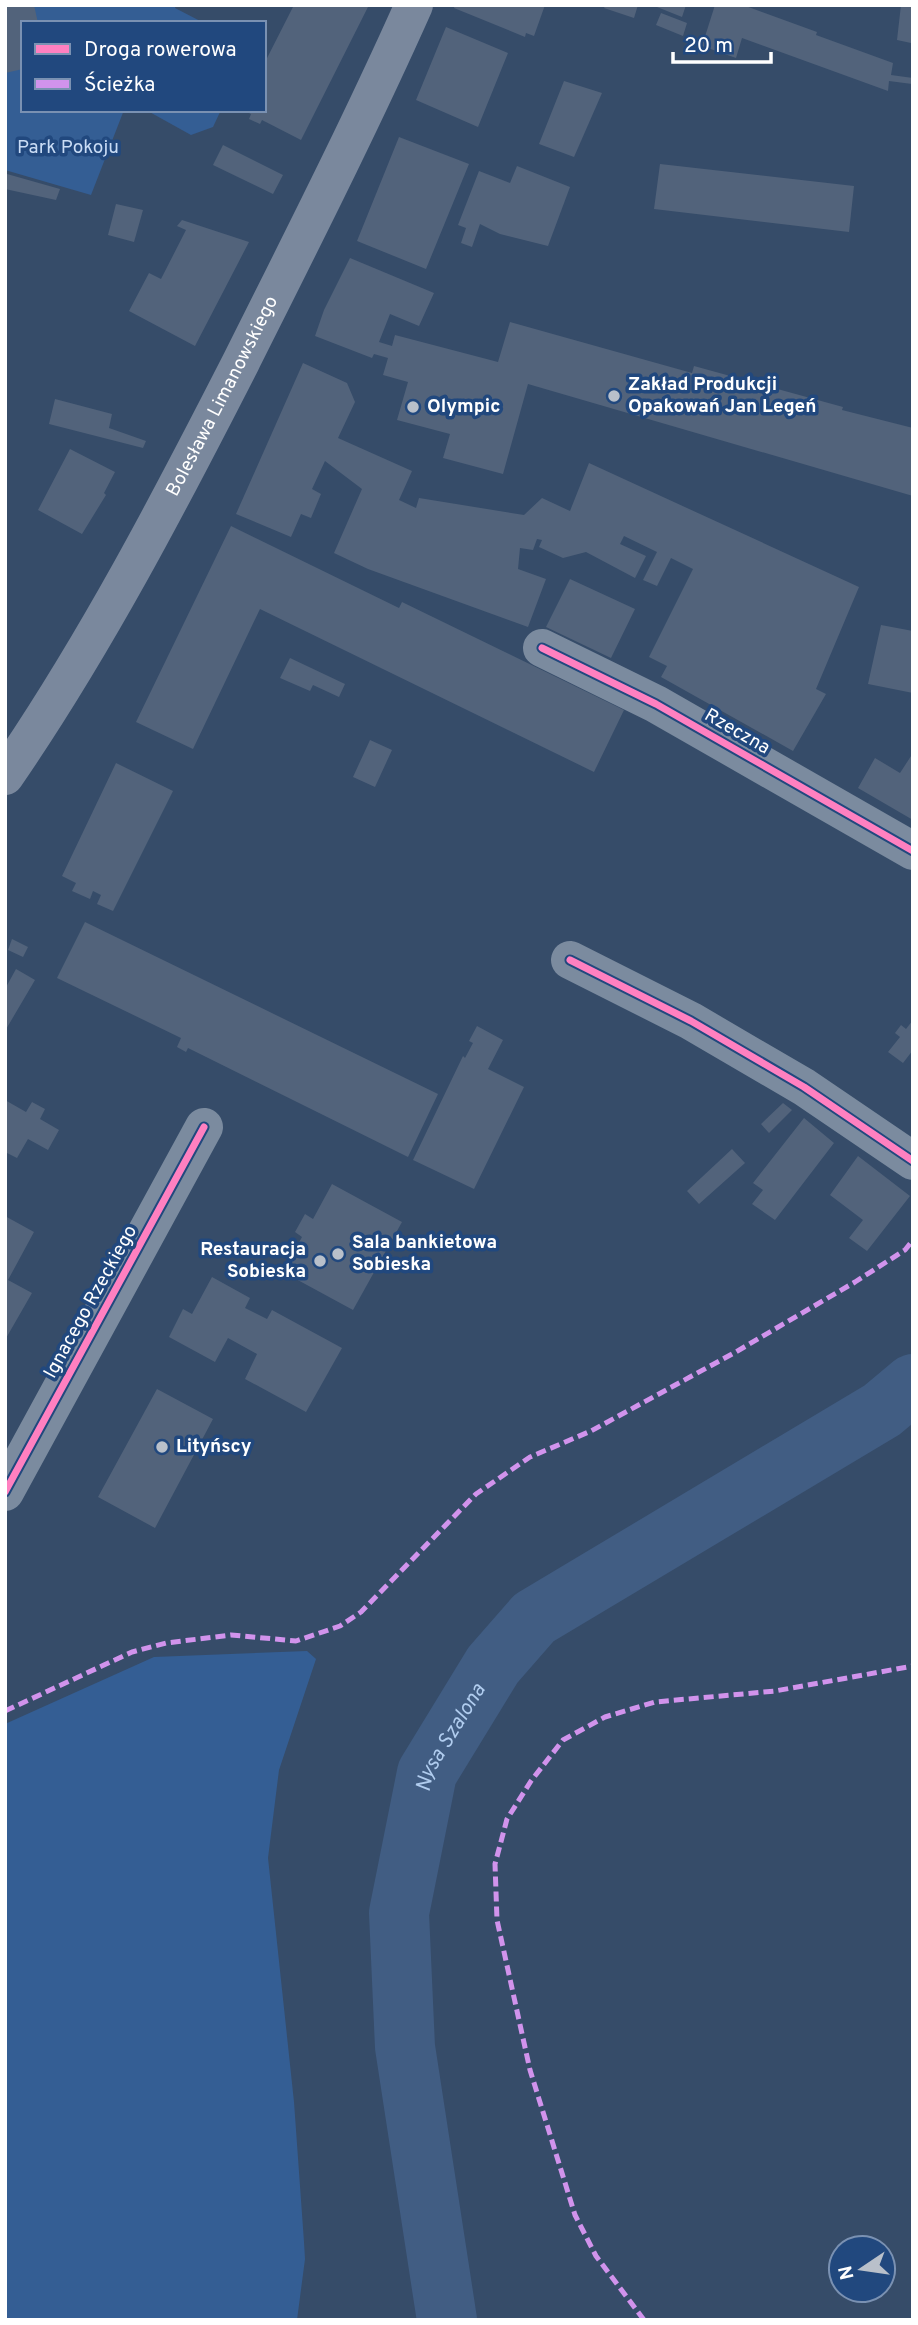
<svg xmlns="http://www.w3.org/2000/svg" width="918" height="2325" viewBox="0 0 918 2325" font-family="Overpass,sans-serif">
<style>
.green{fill:#345e94}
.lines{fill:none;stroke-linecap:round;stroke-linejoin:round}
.river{stroke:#415d83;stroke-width:60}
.building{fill:#52637b}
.minor{stroke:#7b8b9f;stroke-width:38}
.major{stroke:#7a889d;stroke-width:38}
.quiet{stroke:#d193ec;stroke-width:5;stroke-dasharray:10 5;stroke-linecap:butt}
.cycleway-casing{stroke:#21487e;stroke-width:11}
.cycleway{stroke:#ff80c0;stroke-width:7}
.poi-dot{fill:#b9c0ca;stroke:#21487e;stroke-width:2.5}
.labels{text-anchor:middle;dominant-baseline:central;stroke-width:7;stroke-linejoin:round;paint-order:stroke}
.park-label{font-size:19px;fill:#c9dcf5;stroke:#21487e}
.poi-label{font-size:19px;font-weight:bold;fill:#fff;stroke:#21487e;text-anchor:start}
.street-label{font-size:19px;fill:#fff;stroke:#21487e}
.water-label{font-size:21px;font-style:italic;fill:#b0ccee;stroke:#21487e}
</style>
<rect width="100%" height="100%" fill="#364c69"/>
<path class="green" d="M 5,5 L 176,5 L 175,8 L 204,23 L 23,23 L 23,110 L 124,110 L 91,195 L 5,170 Z
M 146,110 L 221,110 L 213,127 L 191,135 Z
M 307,1651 L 316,1659 L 279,1770 L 268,1858 L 294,2102 L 304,2242 L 305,2259 L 297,2320 L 5,2320 L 5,1724 L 154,1657 Z"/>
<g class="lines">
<path class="river" id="s1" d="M 447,2320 L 405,2047 L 399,1913 L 427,1773 L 493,1665 L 534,1618 L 882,1410 L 913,1384"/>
</g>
<path class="building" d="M 5,5 L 34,5 L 38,23 L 23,23 L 23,69 L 5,73 Z
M 294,5 L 369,5 L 301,140 L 262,120 L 260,124 L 249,119 L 251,114 L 243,110 L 264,110 L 264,64 Z
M 455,5 L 545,5 L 534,36 L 526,33 L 525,37 L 454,8 Z
M 606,5 L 638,5 L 634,18 L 604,8 Z
M 652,5 L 686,5 L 682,17 Z
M 715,5 L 743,5 L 817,32 L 816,35 L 893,63 L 891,75 L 913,78 L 912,84 L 889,81 L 888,91 L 742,38 L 736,58 L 702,46 Z
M 901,5 L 913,5 L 911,43 L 897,40 Z
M 661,13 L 687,23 L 683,36 L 656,25 Z
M 446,27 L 508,53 L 478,127 L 416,100 Z
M 564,81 L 602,93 L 574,157 L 539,144 Z
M 399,137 L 469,164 L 426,269 L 357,241 Z
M 223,145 L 283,175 L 273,194 L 213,165 Z
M 660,164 L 854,186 L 849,232 L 654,209 Z
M 517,166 L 570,187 L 548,246 L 500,234 L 480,224 L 472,247 L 461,243 L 466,228 L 458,225 L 479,171 L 510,183 Z
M 7,174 L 60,189 L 56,200 L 5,189 Z
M 116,204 L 143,210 L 134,242 L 108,235 Z
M 182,220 L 249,242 L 195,346 L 129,311 L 149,273 L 161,279 L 186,230 L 177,226 Z
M 350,258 L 434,293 L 419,326 L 390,314 L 379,342 L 392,346 L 395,335 L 498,362 L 510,322 L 692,373 L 694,366 L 843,407 L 842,410 L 913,428 L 913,496 L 528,384 L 503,474 L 443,458 L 450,434 L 397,420 L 408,382 L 383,375 L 388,358 L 374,354 L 372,358 L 315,336 L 324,310 Z
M 303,363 L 347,383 L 355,402 L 338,438 L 412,471 L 399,500 L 416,508 L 419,498 L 524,515 L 542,498 L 570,511 L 589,463 L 859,587 L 816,689 L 826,694 L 793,751 L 661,677 L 667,666 L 649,657 L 693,569 L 671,558 L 657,586 L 643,580 L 657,552 L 624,536 L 620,544 L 646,556 L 635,578 L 586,552 L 563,558 L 539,547 L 542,540 L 537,539 L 533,550 L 520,548 L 518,569 L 546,579 L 528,627 L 368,569 L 334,553 L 362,489 L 325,461 L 312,489 L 321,494 L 311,518 L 301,514 L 291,537 L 236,514 Z
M 55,399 L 112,414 L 109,428 L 146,441 L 143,448 L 49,424 Z
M 70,449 L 115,472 L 104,493 L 106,495 L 82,534 L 38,510 Z
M 231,526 L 399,608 L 402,602 L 624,710 L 594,772 L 260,609 L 193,749 L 136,722 Z
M 570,579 L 635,609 L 611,658 L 546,627 Z
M 881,625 L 913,631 L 913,693 L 868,684 Z
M 290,658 L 345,684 L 339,697 L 313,685 L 310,691 L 280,678 Z
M 370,740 L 392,750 L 375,787 L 353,777 Z
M 913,753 L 913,820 L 858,788 L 875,758 L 900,773 Z
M 116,763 L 173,791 L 113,911 L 97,904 L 101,895 L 93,891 L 90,899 L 72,891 L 76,883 L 62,876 Z
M 85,922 L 438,1094 L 408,1157 L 188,1048 L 186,1052 L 177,1047 L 181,1038 L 57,978 Z
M 12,939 L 28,947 L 23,957 L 8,950 Z
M 16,969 L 35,980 L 5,1031 L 5,989 Z
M 913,1020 L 913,1050 L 903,1063 L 888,1052 L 900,1037 L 895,1033 L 901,1025 L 906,1029 Z
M 477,1026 L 503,1040 L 488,1069 L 524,1087 L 474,1189 L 413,1160 L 463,1056 L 465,1058 L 473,1043 L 469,1041 Z
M 5,1100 L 26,1112 L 32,1102 L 45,1109 L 40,1119 L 59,1130 L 48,1150 L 28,1139 L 17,1158 L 5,1152 Z
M 783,1103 L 792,1110 L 769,1133 L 761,1124 Z
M 804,1118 L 834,1143 L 775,1220 L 752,1204 L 763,1190 L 753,1183 Z
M 732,1149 L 745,1163 L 699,1204 L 687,1191 Z
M 858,1156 L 910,1196 L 867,1251 L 849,1238 L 863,1220 L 830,1195 Z
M 332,1184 L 402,1222 L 353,1310 L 283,1272 L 302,1237 L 295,1232 L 305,1214 L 313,1219 Z
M 5,1216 L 34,1232 L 8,1280 L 32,1293 L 5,1340 Z
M 212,1277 L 250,1298 L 245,1308 L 267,1319 L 272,1310 L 342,1348 L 306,1412 L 245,1379 L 257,1354 L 228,1338 L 215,1362 L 169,1337 L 183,1309 L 192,1314 Z
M 157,1389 L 213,1419 L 155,1528 L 98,1497 Z"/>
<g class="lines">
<path class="minor" d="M 542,648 L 656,704 L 913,851
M 570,960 L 691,1021 L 804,1087 L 913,1161
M 5,1492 L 204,1127"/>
<path class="major" id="s2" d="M 5,776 C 95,645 169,503 241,362 C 300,244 360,126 414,5"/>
<path class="quiet" d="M 5,1711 L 132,1652 L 166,1643 L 231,1635 L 296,1641 L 340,1626 L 361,1612 L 476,1494 L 530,1457 L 591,1431 L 734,1353 L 855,1282 L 905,1250 L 913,1240
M 644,2320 L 596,2256 L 575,2215 L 530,2070 L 497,1920 L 495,1864 L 507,1819 L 531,1781 L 563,1740 L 605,1717 L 655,1702 L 775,1691 L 913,1666"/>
<defs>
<path id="cycleway" d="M 542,648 L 656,704 L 913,851
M 570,960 L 691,1021 L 804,1087 L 913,1161
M 5,1492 L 204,1127"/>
</defs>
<use href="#cycleway" class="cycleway-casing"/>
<use href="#cycleway" class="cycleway"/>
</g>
<g class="poi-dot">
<circle cx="614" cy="396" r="7"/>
<circle cx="413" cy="407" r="7"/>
<circle cx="338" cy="1254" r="7"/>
<circle cx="320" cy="1261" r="7"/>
<circle cx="162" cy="1447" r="7"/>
</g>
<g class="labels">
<g class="park-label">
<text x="68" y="148">Park Pokoju</text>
</g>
<g class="poi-label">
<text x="628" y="385">Zakład Produkcji<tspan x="628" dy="22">Opakowań Jan Legeń</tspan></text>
<text x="427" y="407">Olympic</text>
<text x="352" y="1243">Sala bankietowa<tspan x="352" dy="22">Sobieska</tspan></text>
<text x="306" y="1250" text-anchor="end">Restauracja<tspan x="306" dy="22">Sobieska</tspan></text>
<text x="176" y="1447">Lityńscy</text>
</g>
<g class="street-label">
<text stroke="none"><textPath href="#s2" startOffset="438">Bolesława Limanowskiego</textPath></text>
<text transform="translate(737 732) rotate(30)">Rzeczna</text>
<text transform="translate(91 1302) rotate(-61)">Ignacego Rzeckiego</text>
</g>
<g class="water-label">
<text stroke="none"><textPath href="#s1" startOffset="595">Nysa Szalona</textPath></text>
</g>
</g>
<rect width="918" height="2325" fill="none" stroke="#ffffff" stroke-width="14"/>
<rect x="21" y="21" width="245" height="91" fill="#21487e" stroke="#7a91b2" stroke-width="2"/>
<rect x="35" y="44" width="35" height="10" fill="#ff80c0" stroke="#7a91b2" stroke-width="2"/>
<text x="84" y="56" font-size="21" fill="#ffffff">Droga rowerowa</text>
<rect x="35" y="79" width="35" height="10" fill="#d193ec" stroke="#7a91b2" stroke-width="2"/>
<text x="84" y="91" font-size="21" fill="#ffffff">Ścieżka</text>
<g transform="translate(862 2269) rotate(257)"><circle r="33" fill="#21487e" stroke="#7a91b2" stroke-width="2"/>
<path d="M0-5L12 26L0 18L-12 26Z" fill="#b9c0ca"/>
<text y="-10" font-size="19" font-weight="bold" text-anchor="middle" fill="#ffffff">N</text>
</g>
<path d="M673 52v10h98v-10" fill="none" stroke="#ffffff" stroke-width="3.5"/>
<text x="684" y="52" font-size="21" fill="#ffffff" stroke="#21487e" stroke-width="5" paint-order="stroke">20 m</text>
</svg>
